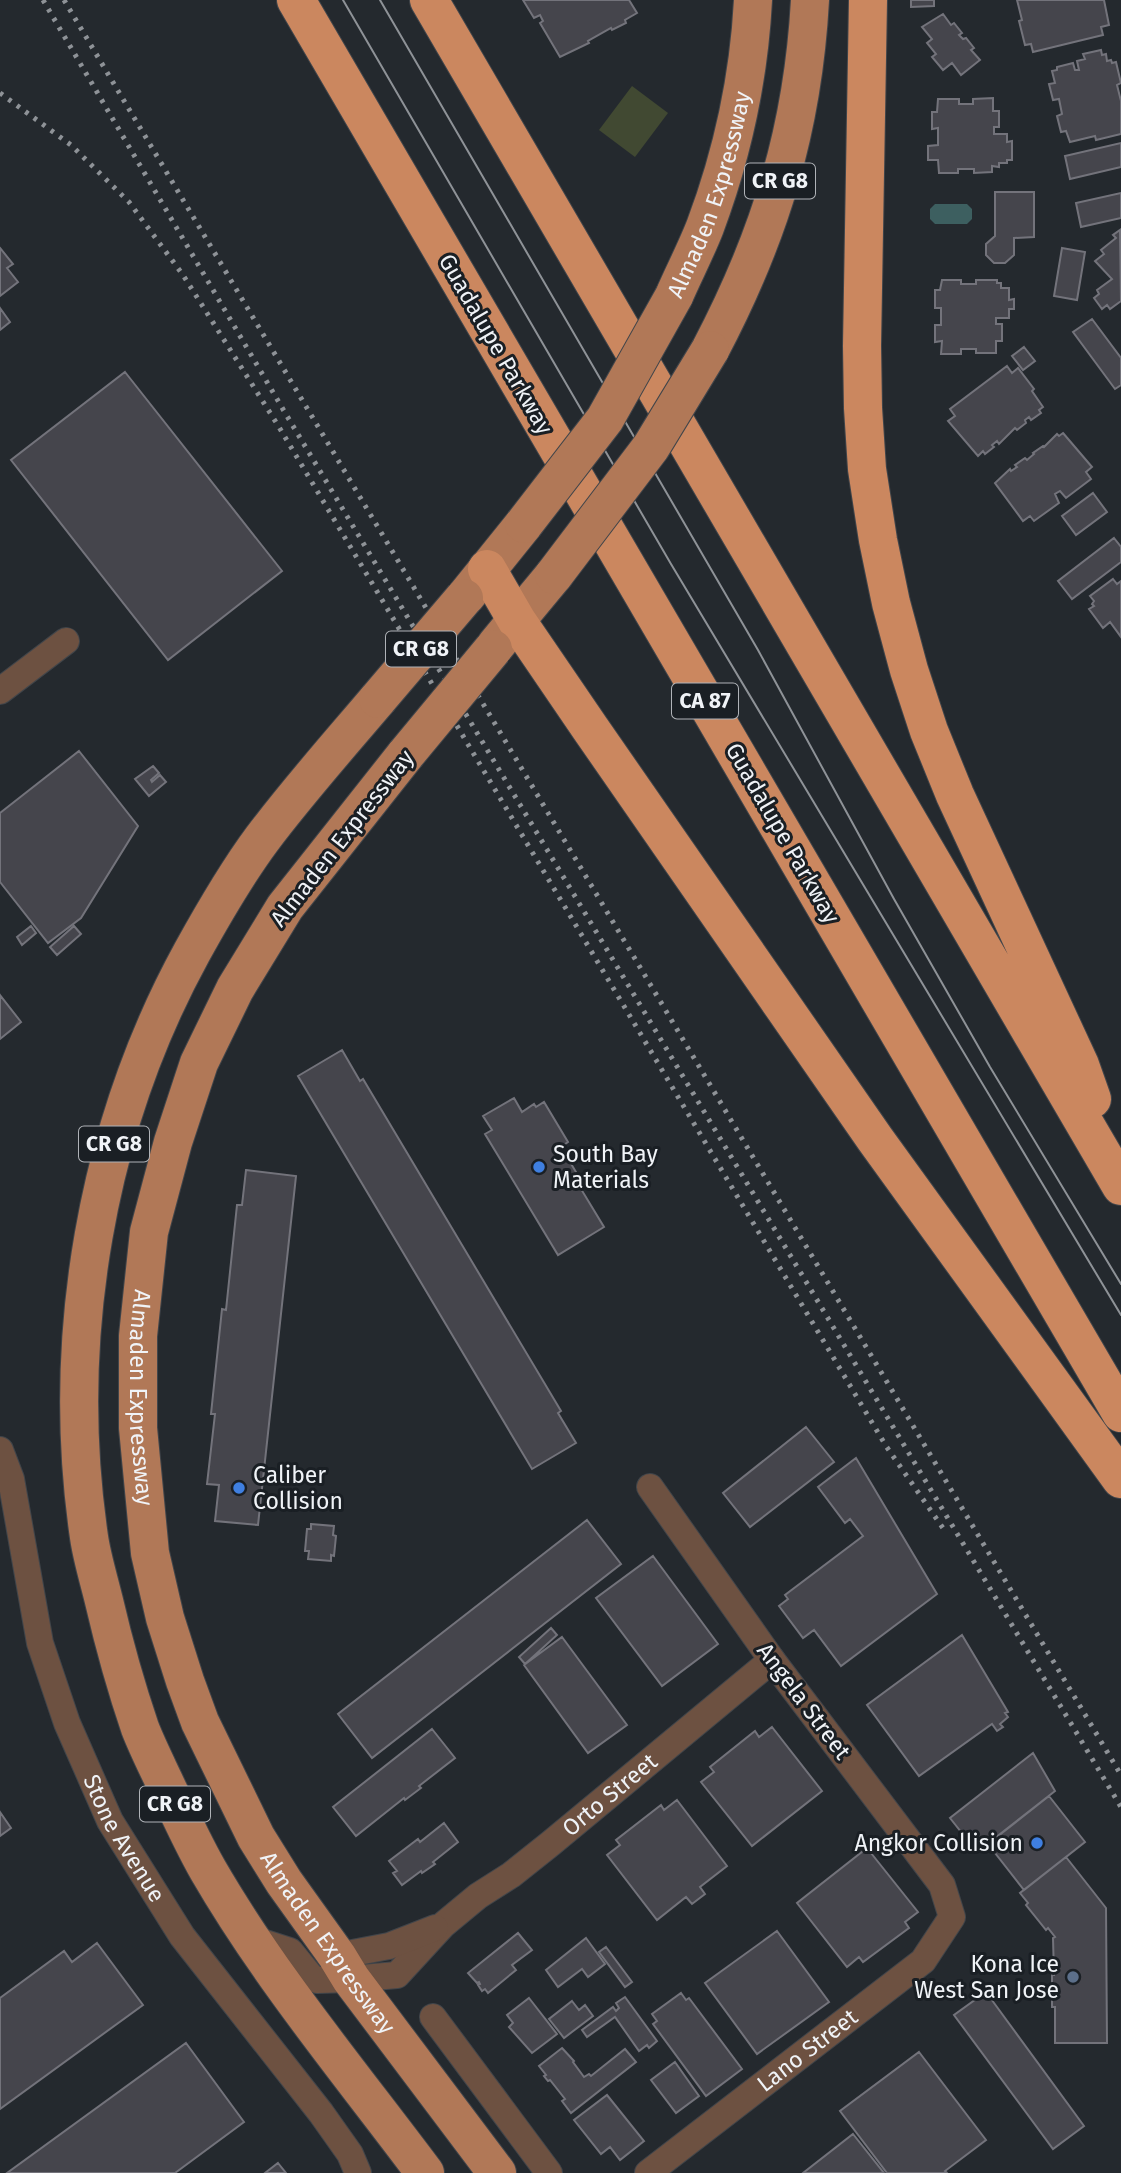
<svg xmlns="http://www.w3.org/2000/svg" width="1121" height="2173" viewBox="0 0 1121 2173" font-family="'Fira Sans',sans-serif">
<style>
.green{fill:#414932}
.water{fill:#3d5f60}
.building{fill:#45454c;stroke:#73737b;stroke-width:2}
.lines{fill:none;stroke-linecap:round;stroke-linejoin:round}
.street-casing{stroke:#41454a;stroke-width:28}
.primary-casing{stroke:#41454a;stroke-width:40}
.highway-casing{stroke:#41454a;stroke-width:40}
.street{stroke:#6d5141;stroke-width:26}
.primary{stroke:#b17857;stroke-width:38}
.highway{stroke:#cb875f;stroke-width:38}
.tram{stroke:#8e9297;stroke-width:2}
.rail{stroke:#8e9297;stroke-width:5;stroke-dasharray:3.5 7;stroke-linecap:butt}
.primary-bridge-casing{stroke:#41454a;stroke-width:40;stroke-linecap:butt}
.primary-bridge{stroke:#b17857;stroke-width:38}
.shop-dot{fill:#3f7fe0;stroke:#1a1f24;stroke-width:2.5}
.service-dot{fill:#5c6f8a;stroke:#1a1f24;stroke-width:2.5}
.labels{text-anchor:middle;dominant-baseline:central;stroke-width:6;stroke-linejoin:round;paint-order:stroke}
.shield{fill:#1a1f24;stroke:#b0b3b8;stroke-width:2}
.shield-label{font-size:21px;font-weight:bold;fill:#f0f3f7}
.street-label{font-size:23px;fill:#f0f3f7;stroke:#1a1f24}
.poi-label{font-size:23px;fill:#f0f3f7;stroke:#1a1f24;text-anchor:start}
</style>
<rect width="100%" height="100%" fill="#24292e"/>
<path class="green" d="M 632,86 L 668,113 L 635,157 L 599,130 Z"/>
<path class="water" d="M 935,204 L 967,204 L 972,209 L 972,219 L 967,224 L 935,224 L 930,219 L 930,209 Z"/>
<path class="building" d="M 523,0 L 629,0 L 637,13 L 625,20 L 626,23 L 612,30 L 611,28 L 588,41 L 589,43 L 560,57 L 540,23 L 543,21 L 540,15 L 534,18 Z
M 911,0 L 934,0 L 934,6 L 911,7 Z
M 1017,0 L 1104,0 L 1109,25 L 1101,27 L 1103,35 L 1033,52 L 1031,44 L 1025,45 L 1019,21 L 1022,20 Z
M 943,14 L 951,25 L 954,23 L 962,33 L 959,35 L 963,39 L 966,38 L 974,48 L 971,50 L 980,60 L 961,75 L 952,63 L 943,70 L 932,57 L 936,54 L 927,43 L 932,39 L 922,27 Z
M 1101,50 L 1102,55 L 1106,54 L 1107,61 L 1111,60 L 1112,63 L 1116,62 L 1121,83 L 1117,85 L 1121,101 L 1121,134 L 1096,140 L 1095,136 L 1070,142 L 1066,131 L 1061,132 L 1057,116 L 1062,114 L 1059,99 L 1053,100 L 1049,84 L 1055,83 L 1052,71 L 1057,70 L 1057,67 L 1073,63 L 1075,70 L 1079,70 L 1077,61 L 1085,59 L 1083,54 Z
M 993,98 L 993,111 L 999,111 L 999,127 L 994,127 L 994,134 L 1007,134 L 1007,142 L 1012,141 L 1012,160 L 1007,160 L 1007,163 L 999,163 L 999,167 L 992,166 L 992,172 L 974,173 L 974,169 L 958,169 L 958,173 L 939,173 L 938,160 L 928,160 L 928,146 L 938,145 L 938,128 L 932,129 L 932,112 L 937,112 L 938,99 L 959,99 L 959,104 L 973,104 L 973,99 Z
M 1121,143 L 1121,167 L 1070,179 L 1065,156 Z
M 995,192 L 1034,192 L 1034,237 L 1014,238 L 1014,255 L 1005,263 L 994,263 L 986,255 L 986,244 L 995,236 Z
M 1121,193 L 1121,218 L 1081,227 L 1076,203 Z
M 1120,230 L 1121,301 L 1110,309 L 1107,305 L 1102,309 L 1094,298 L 1099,294 L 1097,290 L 1112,279 L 1095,261 L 1104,254 L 1101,250 L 1116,238 L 1113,235 Z
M 0,248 L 13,264 L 7,268 L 18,282 L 0,296 Z
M 1062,248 L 1085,252 L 1077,300 L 1054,296 Z
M 942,280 L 961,280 L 961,284 L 976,284 L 976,280 L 997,280 L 997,283 L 1001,283 L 1001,288 L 1009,288 L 1009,300 L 1014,299 L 1014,309 L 1009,309 L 1009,318 L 996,318 L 996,324 L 1002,324 L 1002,341 L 996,341 L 996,353 L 976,353 L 976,349 L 961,349 L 961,354 L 941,354 L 942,341 L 935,342 L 935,325 L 941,325 L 941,308 L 935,308 L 935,290 L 940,290 Z
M 0,308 L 10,322 L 0,330 Z
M 1092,319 L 1121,358 L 1121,385 L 1115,389 L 1073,332 Z
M 1024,347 L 1035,361 L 1023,370 L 1012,356 Z
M 1007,366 L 1012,373 L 1018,368 L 1034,389 L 1032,391 L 1043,407 L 1039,410 L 1041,413 L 1031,420 L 1029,417 L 1025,420 L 1026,423 L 1017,430 L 1015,428 L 999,444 L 997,441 L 992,445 L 994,447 L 985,454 L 983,451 L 978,456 L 948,421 L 955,416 L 950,409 Z
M 125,372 L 282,571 L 168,660 L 11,460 Z
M 1063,433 L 1092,467 L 1086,472 L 1091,479 L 1066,498 L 1060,491 L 1055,494 L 1059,503 L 1034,521 L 1030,516 L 1023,521 L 995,483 L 1010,469 L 1011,471 L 1017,467 L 1015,465 L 1025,458 L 1027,460 L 1034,454 L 1033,453 L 1043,446 L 1044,447 L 1057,434 L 1059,436 Z
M 1093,493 L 1107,512 L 1076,535 L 1062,516 Z
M 1114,538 L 1121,547 L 1121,562 L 1072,599 L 1058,581 Z
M 1113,579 L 1117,584 L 1121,581 L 1121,637 L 1110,622 L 1103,628 L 1089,609 L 1094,606 L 1092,604 L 1094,601 L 1090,596 Z
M 79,751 L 138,826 L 81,918 L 48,943 L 0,882 L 0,813 Z
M 153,766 L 159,773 L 151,780 L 152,782 L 160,775 L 166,782 L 149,796 L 135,779 Z
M 31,926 L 36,933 L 22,945 L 17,937 Z
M 74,926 L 81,934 L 57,955 L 50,947 Z
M 0,995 L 21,1022 L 0,1039 Z
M 342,1050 L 360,1081 L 363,1079 L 561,1411 L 558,1413 L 576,1443 L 532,1469 L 298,1076 Z
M 514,1098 L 522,1112 L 534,1104 L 536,1107 L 544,1102 L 568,1142 L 561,1147 L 585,1187 L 581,1189 L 604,1227 L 558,1255 L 485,1134 L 492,1130 L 483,1116 Z
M 246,1170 L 296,1176 L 258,1525 L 215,1521 L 219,1485 L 207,1484 L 215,1414 L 211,1414 L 222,1309 L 226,1310 L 237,1205 L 242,1205 Z
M 806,1427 L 834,1462 L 750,1527 L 723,1493 Z
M 856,1458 L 937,1594 L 841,1666 L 814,1630 L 803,1638 L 779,1606 L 788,1599 L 785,1595 L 863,1536 L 850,1519 L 845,1523 L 818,1487 Z
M 587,1520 L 621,1564 L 372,1758 L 338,1714 Z
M 311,1524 L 334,1526 L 333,1535 L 336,1536 L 334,1556 L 331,1555 L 331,1561 L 308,1559 L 309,1551 L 305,1551 L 307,1529 L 311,1529 Z
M 653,1556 L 718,1644 L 662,1686 L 596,1598 Z
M 551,1628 L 557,1635 L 525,1664 L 519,1657 Z
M 962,1635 L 1008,1712 L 1005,1713 L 1008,1717 L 1000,1724 L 1003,1727 L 997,1731 L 992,1724 L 919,1776 L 867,1705 Z
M 562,1637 L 627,1725 L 588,1753 L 524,1665 Z
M 772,1727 L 822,1791 L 752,1846 L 701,1782 L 714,1772 L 710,1767 L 755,1731 L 759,1737 Z
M 432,1729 L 455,1758 L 419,1786 L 421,1788 L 405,1800 L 404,1798 L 356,1836 L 333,1807 Z
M 1033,1753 L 1055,1791 L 977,1852 L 950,1818 Z
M 1049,1796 L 1085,1842 L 1024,1890 L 988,1844 Z
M 677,1800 L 727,1866 L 700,1887 L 705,1894 L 692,1904 L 686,1897 L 657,1920 L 607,1855 L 620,1845 L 616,1840 L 661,1805 L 664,1810 Z
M 0,1812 L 11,1828 L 0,1836 Z
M 444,1823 L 458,1842 L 433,1862 L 435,1864 L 422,1873 L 421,1871 L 402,1885 L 393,1873 L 397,1871 L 389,1861 L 418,1839 L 420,1842 Z
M 867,1848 L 918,1912 L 905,1922 L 909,1928 L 863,1962 L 859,1957 L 847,1967 L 797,1903 Z
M 1066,1857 L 1106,1908 L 1107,2043 L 1055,2043 L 1055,2007 L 1052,2007 L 1052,1975 L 1054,1975 L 1053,1938 L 1055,1937 L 1048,1928 L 1046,1930 L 1026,1905 L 1028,1903 L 1020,1893 Z
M 777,1931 L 829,2002 L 757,2054 L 705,1983 Z
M 518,1933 L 532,1950 L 512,1965 L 516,1970 L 488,1993 L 485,1989 L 482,1991 L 478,1985 L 480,1984 L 479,1982 L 477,1983 L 468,1973 Z
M 586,1938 L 605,1964 L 588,1977 L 582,1969 L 558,1987 L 546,1970 Z
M 97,1943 L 143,2005 L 0,2109 L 0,1998 L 64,1951 L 72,1962 Z
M 606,1947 L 632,1982 L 625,1987 L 599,1952 Z
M 986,1992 L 1084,2126 L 1053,2149 L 954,2015 Z
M 681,1993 L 686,2000 L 689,1998 L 742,2069 L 706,2096 L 653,2024 L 657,2021 L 652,2014 Z
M 625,1997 L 657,2041 L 649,2048 L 647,2045 L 639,2051 L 615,2017 L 587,2037 L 582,2030 L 613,2007 L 616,2011 L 619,2008 L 616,2003 Z
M 529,1998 L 557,2034 L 532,2053 L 509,2027 L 513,2023 L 507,2015 Z
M 572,2001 L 579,2010 L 585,2005 L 593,2016 L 564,2038 L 549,2019 Z
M 186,2043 L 244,2122 L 175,2173 L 7,2173 Z
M 562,2048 L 574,2061 L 573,2062 L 584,2077 L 589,2074 L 591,2076 L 625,2049 L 636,2062 L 571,2113 L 562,2101 L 565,2099 L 550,2080 L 548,2081 L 544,2076 L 546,2075 L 539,2066 Z
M 919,2052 L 986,2140 L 945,2171 L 947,2173 L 887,2173 L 840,2111 Z
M 675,2062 L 699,2096 L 676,2113 L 651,2080 Z
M 607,2095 L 644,2141 L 620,2160 L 610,2147 L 601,2154 L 574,2120 Z
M 853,2134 L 884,2173 L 803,2173 Z
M 278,2163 L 286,2173 L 265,2173 Z"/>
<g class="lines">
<defs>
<g id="street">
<path d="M 0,691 L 66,641"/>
<path id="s1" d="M 0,1450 L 11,1479 L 40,1643 L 67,1723 L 110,1821 L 182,1936 L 321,2113 L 350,2154 L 358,2173"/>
<path id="s2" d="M 253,1939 L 290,1951 L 312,1978 L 317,1980 L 351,1979 L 397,1975 L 443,1925 L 478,1896 L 511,1875 L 550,1844 L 772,1660"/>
<path d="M 337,1956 L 389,1946 L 435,1928"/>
<path d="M 433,2017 L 549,2173"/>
<path id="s3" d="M 648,2173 L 923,1961 L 952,1917 L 942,1885 L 772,1660 L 650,1487"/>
</g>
<g id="primary">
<path id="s4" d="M 674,296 C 684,273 696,250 705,227 C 732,155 749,77 753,0"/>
<path d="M 710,350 C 770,236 803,129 810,0"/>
<path d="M 466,596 L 524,524"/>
<path d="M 496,645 L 554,575"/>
<path d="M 378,699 C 339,745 298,791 262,839 C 236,874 213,914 192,952 C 96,1127 60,1339 89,1537 C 92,1558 99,1580 104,1601 C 114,1644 126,1687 140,1728 C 147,1746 156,1764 164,1781 C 178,1811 192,1842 208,1870 C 270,1977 351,2074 425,2173"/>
<path id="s5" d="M 406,754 L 285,907 L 235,989 L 199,1063 L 173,1142 L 149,1232 L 138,1336 L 138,1428 L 150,1553 L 165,1618 L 185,1681 L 200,1722 L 256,1837 L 284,1882 L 337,1956 L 351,1979 L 497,2173"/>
</g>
<path id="highway" d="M 296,0 L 1121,1413
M 429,0 L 1121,1186
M 868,0 L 862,346 L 863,408 L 867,469 L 878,540 L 891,603 L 909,670 L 929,731 L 955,795 L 1080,1065 L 1092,1099
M 487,569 L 517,621 L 590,728 L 875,1139 L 1121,1479"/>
</defs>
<use href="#street" class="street-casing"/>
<use href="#primary" class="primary-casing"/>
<use href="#highway" class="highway-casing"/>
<use href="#street" class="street"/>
<use href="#primary" class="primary"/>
<use href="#highway" class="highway"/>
<path class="tram" d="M 343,0 L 671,564 L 1121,1315
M 380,0 L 758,650 L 894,899 L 990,1067 L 1121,1284"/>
<path class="rail" d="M 43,0 L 284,411 L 1121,1807
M 64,0 L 1121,1775
M 0,93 L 71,145 L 129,202 L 183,275 L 279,427 L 886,1446 L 945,1531"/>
<defs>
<path id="primary-bridge" d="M 524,524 L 605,419 L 674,296
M 554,575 L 651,447 L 710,350
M 378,699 L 464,598
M 406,754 L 493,649"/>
</defs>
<use href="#primary-bridge" class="primary-bridge-casing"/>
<use href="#primary-bridge" class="primary-bridge"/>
</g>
<g class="shop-dot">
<circle cx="539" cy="1167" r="7"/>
<circle cx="239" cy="1488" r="7"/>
<circle cx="1037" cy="1843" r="7"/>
</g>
<circle class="service-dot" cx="1073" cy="1977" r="7"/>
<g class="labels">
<g class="shield">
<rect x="745" y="163.5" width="70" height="35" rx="5"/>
<rect x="386" y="631.5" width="70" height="35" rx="5"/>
<rect x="672" y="683.5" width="66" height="35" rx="5"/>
<rect x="79" y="1126.5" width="70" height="35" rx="5"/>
<rect x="140" y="1786.5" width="70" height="35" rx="5"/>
</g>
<g class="shield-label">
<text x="780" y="181">CR G8</text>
<text x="421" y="649">CR G8</text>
<text x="705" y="701">CA 87</text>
<text x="114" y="1144">CR G8</text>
<text x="175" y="1804">CR G8</text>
</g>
<g class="street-label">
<text stroke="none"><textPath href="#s4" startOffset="108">Almaden Expressway</textPath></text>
<text transform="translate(496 344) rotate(60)">Guadalupe Parkway</text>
<text transform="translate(783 833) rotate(60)">Guadalupe Parkway</text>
<text transform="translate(342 838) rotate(-52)">Almaden Expressway</text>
<text stroke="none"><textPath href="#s5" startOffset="716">Almaden Expressway</textPath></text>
<text transform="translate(804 1701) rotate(53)">Angela Street</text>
<text stroke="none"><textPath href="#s2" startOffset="439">Orto Street</textPath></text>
<text stroke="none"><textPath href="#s1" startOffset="411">Stone Avenue</textPath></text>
<text stroke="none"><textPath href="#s5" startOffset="1304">Almaden Expressway</textPath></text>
<text stroke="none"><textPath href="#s3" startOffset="201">Lano Street</textPath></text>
</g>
<g class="poi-label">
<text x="553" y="1154">South Bay<tspan x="553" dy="26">Materials</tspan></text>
<text x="253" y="1475">Caliber<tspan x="253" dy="26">Collision</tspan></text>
<text x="1023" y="1843" text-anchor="end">Angkor Collision</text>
<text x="1059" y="1964" text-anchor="end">Kona Ice<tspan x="1059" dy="26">West San Jose</tspan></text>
</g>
</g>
</svg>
